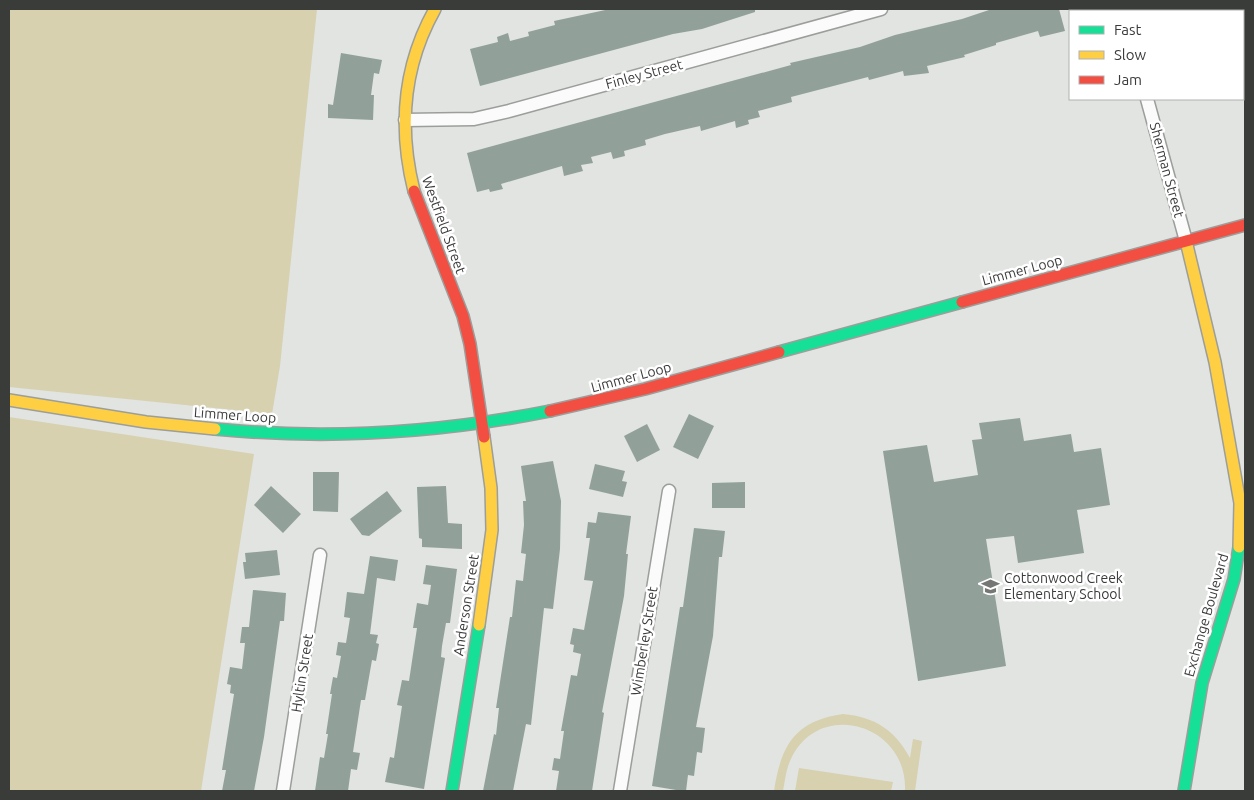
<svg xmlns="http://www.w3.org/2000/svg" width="1254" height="800" viewBox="0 0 1254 800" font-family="Ubuntu,sans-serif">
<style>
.green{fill:#d7d1b0}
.building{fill:#91a199}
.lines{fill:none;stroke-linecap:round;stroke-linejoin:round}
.street-casing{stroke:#9c9e9b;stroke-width:15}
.fast-casing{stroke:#9c9e9b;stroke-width:14}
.slow-casing{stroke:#9c9e9b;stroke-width:14}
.jam-casing{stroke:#9c9e9b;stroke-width:14}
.street{stroke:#fafbfa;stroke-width:12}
.fast{stroke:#16e098;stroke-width:11}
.slow{stroke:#ffcf43;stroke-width:11}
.jam{stroke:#f24e42;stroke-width:11}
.labels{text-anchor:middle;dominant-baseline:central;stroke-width:5;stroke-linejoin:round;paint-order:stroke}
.street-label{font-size:14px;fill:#3a3c3a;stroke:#fff}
.poi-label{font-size:14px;fill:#3a3c3a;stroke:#fff;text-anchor:start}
</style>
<rect width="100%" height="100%" fill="#e1e4e1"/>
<path class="green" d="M 9,9 L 317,9 L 280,366 L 272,414 L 9,387 Z
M 9,417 L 254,454 L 201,791 L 9,791 Z
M 843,714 C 875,717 895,730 910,758 L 913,739 L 922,741 L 915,791 L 905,791 C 908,723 817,698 790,761 C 786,770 785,781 783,791 L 774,791 C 781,746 794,721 843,714 Z
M 799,768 L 893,782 L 891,791 L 795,791 Z"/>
<path class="building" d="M 610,9 L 755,9 L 755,12 L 702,29 L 673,34 L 480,86 L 470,49 L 498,42 L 497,37 L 508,33 L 510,41 L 529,36 L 528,32 L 555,25 L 554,21 Z
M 992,9 L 1059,9 L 1065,31 L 1040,37 L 1038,31 L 996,43 L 996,45 L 964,55 L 965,57 L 927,66 L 929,73 L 904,76 L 903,71 L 869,80 L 868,77 L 791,97 L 792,102 L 758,111 L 760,117 L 748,120 L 749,124 L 736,128 L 735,121 L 701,131 L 700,126 L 665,134 L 645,140 L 646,145 L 624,151 L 625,156 L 613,159 L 611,152 L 591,157 L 593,163 L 581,165 L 583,171 L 564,176 L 562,166 L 501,184 L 503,189 L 490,192 L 489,189 L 477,192 L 467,153 L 791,65 L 790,63 L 860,47 L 895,35 L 962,19 Z
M 341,53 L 382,60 L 379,74 L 374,73 L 371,95 L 374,95 L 373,120 L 328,118 L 328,104 L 333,105 Z
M 689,414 L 714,426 L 698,459 L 673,447 Z
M 1020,418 L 1024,441 L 1071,434 L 1074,452 L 1101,448 L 1110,505 L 1077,510 L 1084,553 L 1018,563 L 1014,536 L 986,539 L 1006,666 L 918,681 L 883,451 L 927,445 L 934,482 L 978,475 L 972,440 L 982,439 L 979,423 Z
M 647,424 L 660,450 L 637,462 L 624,436 Z
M 553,461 L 561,501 L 560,549 L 553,609 L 544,608 L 531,725 L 526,724 L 513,791 L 483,791 L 494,734 L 496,735 L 499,708 L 496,708 L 510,617 L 512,617 L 516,580 L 523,581 L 526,554 L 521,553 L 524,525 L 523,501 L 526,501 L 521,466 Z
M 595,464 L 625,471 L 622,481 L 627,482 L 623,497 L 589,489 Z
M 313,472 L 339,472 L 338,512 L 313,511 Z
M 745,482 L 745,508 L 712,508 L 712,483 Z
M 271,486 L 301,514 L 283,533 L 254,505 Z
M 446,486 L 448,523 L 462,524 L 462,549 L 422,547 L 422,539 L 419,538 L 417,487 Z
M 387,491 L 402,511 L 369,536 L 362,535 L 350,519 Z
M 598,512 L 631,516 L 626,554 L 628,554 L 624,596 L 602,712 L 604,713 L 592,791 L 556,791 L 559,771 L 552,770 L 554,758 L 560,759 L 564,731 L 561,731 L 571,675 L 577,676 L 581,654 L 573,652 L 574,645 L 570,644 L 573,628 L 584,630 L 593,581 L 584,580 L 590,538 L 586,538 L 588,522 L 596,523 Z
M 694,528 L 725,531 L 722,557 L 719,557 L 713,636 L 696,727 L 705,728 L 702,753 L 697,752 L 694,776 L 688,775 L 686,791 L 682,791 L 652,786 L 680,607 L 683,607 Z
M 277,550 L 280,575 L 245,579 L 243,562 L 246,562 L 245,553 Z
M 370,556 L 398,560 L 395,581 L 377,578 L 370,634 L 378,635 L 376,643 L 379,644 L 376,661 L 372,660 L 365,700 L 361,700 L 353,752 L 360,753 L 357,770 L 351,769 L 348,791 L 315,791 L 320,757 L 324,758 L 328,734 L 326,734 L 332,694 L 330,694 L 333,677 L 337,678 L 341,656 L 336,655 L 338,642 L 346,643 L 350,618 L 344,617 L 347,592 L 364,594 Z
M 426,565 L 457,569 L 450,623 L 446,623 L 442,646 L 441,657 L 445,658 L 424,789 L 385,782 L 390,757 L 394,758 L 402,706 L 397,705 L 402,680 L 409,681 L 417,628 L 413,628 L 417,603 L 428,605 L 431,585 L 423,584 Z
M 253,590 L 286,593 L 284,621 L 280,621 L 264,737 L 254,791 L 222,791 L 226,770 L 222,770 L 234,694 L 230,693 L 231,685 L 227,684 L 230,667 L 242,669 L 245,643 L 240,643 L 242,627 L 249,627 Z"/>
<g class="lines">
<defs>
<path id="street" d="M 1123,9 L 1124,11
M 1147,99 L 1186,241
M 405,120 L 474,119 L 509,111 L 881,9
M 283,791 L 320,555
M 620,791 L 669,491"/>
<path id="fast" d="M 779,352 L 962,302
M 215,429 C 327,440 439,433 550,411
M 452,791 L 479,625
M 1184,791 L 1202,683 L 1234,579 L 1239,547"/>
<path id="slow" d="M 414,191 C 398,127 403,66 435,9
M 1186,241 L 1215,362 L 1240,503 L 1239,547
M 9,400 L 146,422 L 215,429
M 479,625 L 492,530 L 491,488 L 484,437"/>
<path id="jam" d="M 414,191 L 463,316 L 470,344 L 484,437
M 962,302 L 1245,225
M 550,411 L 645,389 L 779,352"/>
</defs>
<use href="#street" class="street-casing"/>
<use href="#fast" class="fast-casing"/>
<use href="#slow" class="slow-casing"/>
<use href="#jam" class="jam-casing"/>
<use href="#street" class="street"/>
<use href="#fast" class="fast"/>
<use href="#slow" class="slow"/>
<use href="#jam" class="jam"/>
</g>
<defs>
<symbol id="school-bare" viewBox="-9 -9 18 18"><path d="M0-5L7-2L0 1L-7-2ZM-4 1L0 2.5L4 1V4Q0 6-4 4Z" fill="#747774" stroke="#fff" stroke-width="2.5" paint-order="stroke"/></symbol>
</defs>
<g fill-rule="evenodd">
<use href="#school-bare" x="978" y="574" width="25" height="25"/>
</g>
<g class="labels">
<g class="street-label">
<text transform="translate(644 74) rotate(-15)">Finley Street</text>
<text transform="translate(1167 170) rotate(75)">Sherman Street</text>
<text transform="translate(444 225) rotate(70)">Westfield Street</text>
<text transform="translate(1022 270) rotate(-15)">Limmer Loop</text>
<text transform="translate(631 377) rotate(-15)">Limmer Loop</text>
<text transform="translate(235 415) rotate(4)">Limmer Loop</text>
<text transform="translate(466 605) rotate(-81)">Anderson Street</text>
<text transform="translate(1206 615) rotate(-74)">Exchange Boulevard</text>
<text transform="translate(644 641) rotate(-81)">Wimberley Street</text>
<text transform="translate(302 673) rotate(-81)">Hyltin Street</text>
</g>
<g class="poi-label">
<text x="1004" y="578">Cottonwood Creek<tspan x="1004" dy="16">Elementary School</tspan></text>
</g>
</g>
<rect width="1254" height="800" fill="none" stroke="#3a3c3a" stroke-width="20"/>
<rect x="1069" y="10" width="175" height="90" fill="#ffffff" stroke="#b0b1b0"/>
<rect x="1079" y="26" width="25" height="8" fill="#16e098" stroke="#b0b1b0"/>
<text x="1114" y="35" font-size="15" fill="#3a3c3a">Fast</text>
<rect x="1079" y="51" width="25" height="8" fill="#ffcf43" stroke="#b0b1b0"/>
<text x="1114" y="60" font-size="15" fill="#3a3c3a">Slow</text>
<rect x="1079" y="76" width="25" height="8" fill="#f24e42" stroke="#b0b1b0"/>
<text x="1114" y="85" font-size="15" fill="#3a3c3a">Jam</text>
</svg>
